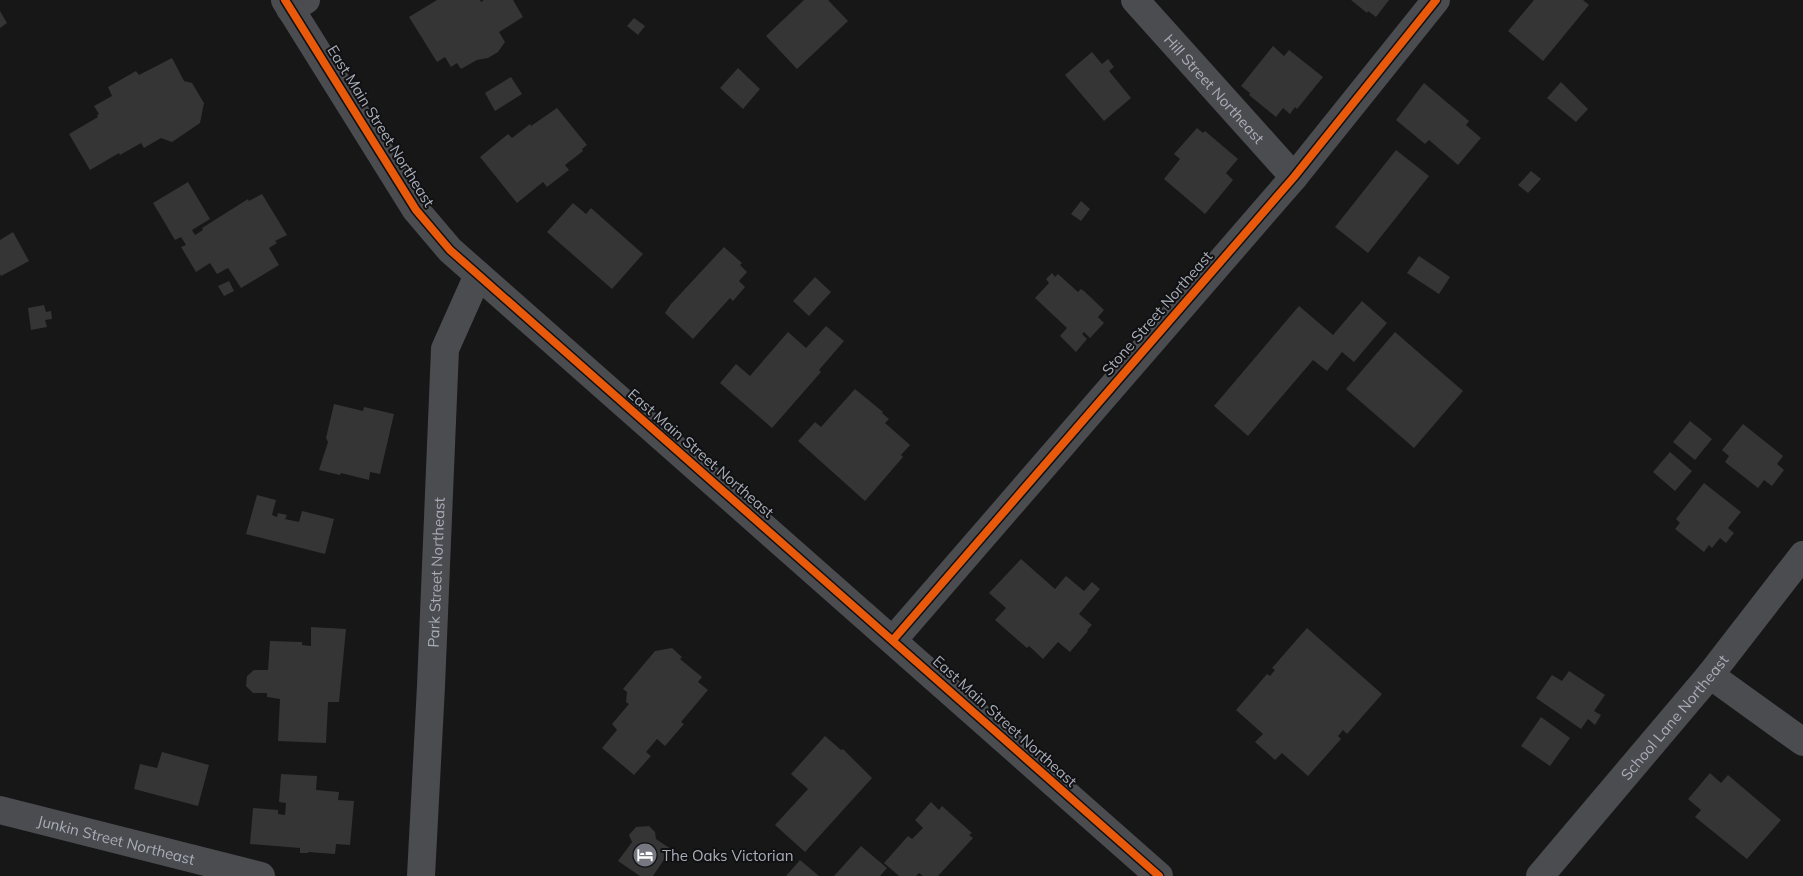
<svg xmlns="http://www.w3.org/2000/svg" width="1803" height="876" viewBox="0 0 1803 876" font-family="Mulish,sans-serif">
<style>
.building{fill:#353536}
.lines{fill:none;stroke-linecap:round;stroke-linejoin:round}
.minor{stroke:#4b4c50;stroke-width:28}
.tertiary{stroke:#4b4c50;stroke-width:28}
.cycleway-casing{stroke:#111113;stroke-width:11}
.cycleway{stroke:#e8590c;stroke-width:8}
.labels{text-anchor:middle;dominant-baseline:central;stroke-width:4;stroke-linejoin:round;paint-order:stroke}
.street-label{font-size:15px;fill:#a8adb8;stroke:#111113}
.poi-label{font-size:15px;fill:#a8adb8;stroke:#111113;text-anchor:start}
</style>
<rect width="100%" height="100%" fill="#171717"/>
<path class="building" d="M 437,0 L 480,0 L 481,2 L 484,0 L 513,0 L 523,17 L 499,32 L 505,42 L 498,52 L 488,58 L 477,60 L 461,69 L 457,63 L 451,67 L 445,57 L 437,62 L 409,17 Z
M 804,0 L 828,0 L 848,21 L 797,69 L 766,36 Z
M 1351,0 L 1389,0 L 1376,17 L 1368,11 L 1367,13 Z
M 1534,0 L 1583,0 L 1589,5 L 1543,61 L 1508,31 Z
M 0,11 L 7,23 L 0,28 Z
M 634,18 L 645,26 L 638,35 L 627,26 Z
M 1273,46 L 1284,56 L 1289,50 L 1323,77 L 1297,109 L 1295,107 L 1290,114 L 1283,108 L 1276,117 L 1249,95 L 1250,93 L 1241,86 Z
M 1092,52 L 1102,64 L 1108,59 L 1114,67 L 1109,71 L 1131,98 L 1104,121 L 1065,75 Z
M 172,58 L 184,81 L 192,83 L 204,103 L 200,123 L 172,142 L 161,138 L 144,148 L 141,143 L 120,155 L 119,153 L 90,170 L 69,134 L 98,117 L 97,115 L 99,114 L 94,106 L 112,96 L 108,87 L 136,71 L 139,75 Z
M 738,68 L 760,89 L 743,109 L 720,88 Z
M 511,77 L 522,94 L 495,111 L 485,93 Z
M 1561,82 L 1588,109 L 1576,122 L 1547,98 Z
M 1424,83 L 1469,121 L 1466,125 L 1481,138 L 1458,165 L 1429,140 L 1425,144 L 1396,120 Z
M 557,108 L 587,145 L 582,149 L 583,151 L 565,165 L 569,170 L 547,187 L 543,182 L 517,203 L 480,157 L 508,134 L 512,138 L 530,124 L 531,126 Z
M 1197,128 L 1203,133 L 1205,131 L 1238,159 L 1226,173 L 1233,180 L 1205,214 L 1164,179 L 1180,159 L 1174,154 Z
M 1396,150 L 1429,176 L 1368,253 L 1335,227 Z
M 1531,171 L 1541,179 L 1528,193 L 1518,185 Z
M 188,182 L 210,219 L 192,230 L 195,235 L 203,230 L 202,228 L 248,199 L 249,201 L 262,194 L 287,235 L 275,241 L 277,243 L 269,248 L 279,265 L 241,288 L 228,268 L 217,274 L 210,263 L 196,272 L 181,247 L 186,245 L 181,237 L 175,240 L 153,203 Z
M 1081,201 L 1090,209 L 1081,221 L 1071,214 Z
M 573,203 L 586,214 L 591,208 L 643,254 L 612,289 L 547,232 Z
M 13,232 L 29,261 L 1,276 L 0,274 L 0,240 Z
M 724,247 L 742,263 L 740,265 L 747,272 L 739,281 L 745,287 L 733,301 L 730,298 L 693,339 L 665,313 L 671,304 Z
M 1419,256 L 1450,277 L 1439,294 L 1407,273 Z
M 1052,273 L 1055,277 L 1058,274 L 1078,292 L 1081,289 L 1084,291 L 1104,310 L 1098,317 L 1104,323 L 1090,338 L 1084,332 L 1082,334 L 1087,339 L 1076,352 L 1060,336 L 1067,328 L 1035,298 L 1049,283 L 1046,279 Z
M 815,277 L 831,292 L 809,316 L 793,301 Z
M 229,281 L 234,291 L 224,296 L 218,286 Z
M 1362,301 L 1387,323 L 1354,362 L 1342,352 L 1327,371 L 1313,360 L 1248,436 L 1214,406 L 1299,306 L 1333,335 Z
M 44,305 L 46,312 L 51,311 L 52,319 L 45,320 L 47,327 L 31,330 L 28,308 Z
M 826,326 L 844,341 L 819,370 L 821,372 L 772,428 L 720,383 L 736,364 L 750,376 L 788,332 L 806,348 Z
M 1395,332 L 1463,391 L 1414,448 L 1346,389 Z
M 855,389 L 883,412 L 882,413 L 889,419 L 885,423 L 910,445 L 901,455 L 903,457 L 865,501 L 798,441 L 815,422 L 821,427 Z
M 334,404 L 363,411 L 364,407 L 394,414 L 380,474 L 370,472 L 369,480 L 341,473 L 340,475 L 319,470 L 328,442 L 326,438 Z
M 1690,421 L 1712,439 L 1695,460 L 1673,442 Z
M 1743,424 L 1783,456 L 1777,464 L 1784,470 L 1772,486 L 1764,480 L 1758,488 L 1725,462 L 1729,456 L 1722,450 Z
M 1670,452 L 1692,471 L 1675,491 L 1653,472 Z
M 1704,483 L 1741,512 L 1728,528 L 1734,533 L 1726,543 L 1720,538 L 1712,548 L 1709,545 L 1704,552 L 1675,529 L 1680,523 L 1676,519 Z
M 257,495 L 276,500 L 272,515 L 277,517 L 278,513 L 287,515 L 285,519 L 299,522 L 302,511 L 334,519 L 325,554 L 246,534 Z
M 1021,559 L 1055,589 L 1066,576 L 1084,591 L 1092,582 L 1100,589 L 1079,614 L 1092,625 L 1087,630 L 1088,631 L 1070,652 L 1058,642 L 1043,659 L 1029,646 L 1027,648 L 995,620 L 1006,608 L 989,593 Z
M 311,627 L 346,629 L 339,702 L 328,702 L 326,743 L 278,741 L 280,699 L 267,697 L 267,693 L 253,693 L 246,686 L 247,676 L 254,670 L 268,670 L 270,641 L 302,642 L 302,645 L 311,646 Z
M 1307,628 L 1382,694 L 1347,734 L 1343,730 L 1338,736 L 1341,739 L 1308,776 L 1282,753 L 1275,760 L 1255,742 L 1263,734 L 1236,710 L 1267,674 L 1270,676 L 1275,670 L 1272,668 Z
M 672,648 L 682,657 L 680,659 L 702,677 L 698,682 L 708,690 L 681,722 L 684,724 L 665,746 L 657,739 L 646,752 L 651,756 L 634,775 L 602,748 L 617,730 L 612,724 L 629,704 L 626,702 L 627,692 L 623,689 L 655,651 Z
M 1569,671 L 1605,695 L 1594,711 L 1601,715 L 1595,725 L 1588,719 L 1581,729 L 1536,698 L 1552,675 L 1562,681 Z
M 1541,717 L 1570,738 L 1550,766 L 1521,746 Z
M 825,736 L 841,750 L 843,749 L 872,778 L 805,852 L 775,825 L 808,789 L 791,774 Z
M 162,752 L 209,765 L 198,806 L 134,789 L 140,764 L 157,768 Z
M 1710,773 L 1721,783 L 1728,775 L 1781,820 L 1747,859 L 1695,817 L 1701,810 L 1688,799 Z
M 281,774 L 317,776 L 316,790 L 339,792 L 338,800 L 354,801 L 350,845 L 336,844 L 335,854 L 308,852 L 308,853 L 300,853 L 300,848 L 250,844 L 253,808 L 278,810 L 278,814 L 285,815 L 286,803 L 279,802 Z
M 931,802 L 939,810 L 942,806 L 972,833 L 969,835 L 973,838 L 938,876 L 923,876 L 919,873 L 916,876 L 899,876 L 884,863 L 908,836 L 912,839 L 923,828 L 915,820 Z
M 649,826 L 655,832 L 656,839 L 671,849 L 653,876 L 640,876 L 618,861 L 632,842 L 629,835 L 636,827 Z
M 861,846 L 887,868 L 880,876 L 834,876 Z
M 800,860 L 819,876 L 786,876 Z"/>
<g class="lines">
<g class="minor">
<path id="s1" d="M 1135,0 L 1294,177"/>
<path d="M 290,9 L 306,0"/>
<path d="M 893,640 L 1294,177 L 1436,0"/>
<path d="M 1710,675 L 1803,742"/>
<path id="s2" d="M 0,810 L 261,876"/>
<path id="s3" d="M 1540,876 L 1710,675 L 1803,555"/>
</g>
<g class="tertiary">
<path d="M 285,0 L 416,210 L 450,250 L 1159,876"/>
<path id="s4" d="M 421,876 L 431,686 L 445,349 L 478,275"/>
</g>
<defs>
<path id="cycleway" d="M 285,0 L 416,210 L 450,250 L 1159,876
M 893,640 L 1294,177 L 1436,0"/>
</defs>
<use href="#cycleway" class="cycleway-casing"/>
<use href="#cycleway" class="cycleway"/>
</g>
<defs>
<symbol id="hotel-disc" viewBox="-11 -11 22 22"><circle r="9.5" fill="#757880" stroke="#111113"/><path d="M-6-4.5h1.5V1H6V5H4.5V3h-9V5H-6ZM-4 0a1.8 1.8 0 1 1 3.6 0ZM.5 0V-2.5h3Q6-2.5 6 0Z" fill="#fff"/></symbol>
</defs>
<g fill-rule="evenodd">
<use href="#hotel-disc" x="631" y="841" width="28" height="28"/>
</g>
<g class="labels">
<g class="street-label">
<text stroke="none"><textPath href="#s1" startOffset="119">Hill Street Northeast</textPath></text>
<text transform="translate(381 126) rotate(58)">East Main Street Northeast</text>
<text transform="translate(1157 313) rotate(-49)">Stone Street Northeast</text>
<text transform="translate(701 453) rotate(41)">East Main Street Northeast</text>
<text stroke="none"><textPath href="#s4" startOffset="304">Park Street Northeast</textPath></text>
<text stroke="none"><textPath href="#s3" startOffset="208">School Lane Northeast</textPath></text>
<text transform="translate(1005 721) rotate(42)">East Main Street Northeast</text>
<text stroke="none"><textPath href="#s2" startOffset="120">Junkin Street Northeast</textPath></text>
</g>
<g class="poi-label">
<text x="662" y="855">The Oaks Victorian</text>
</g>
</g>
</svg>
